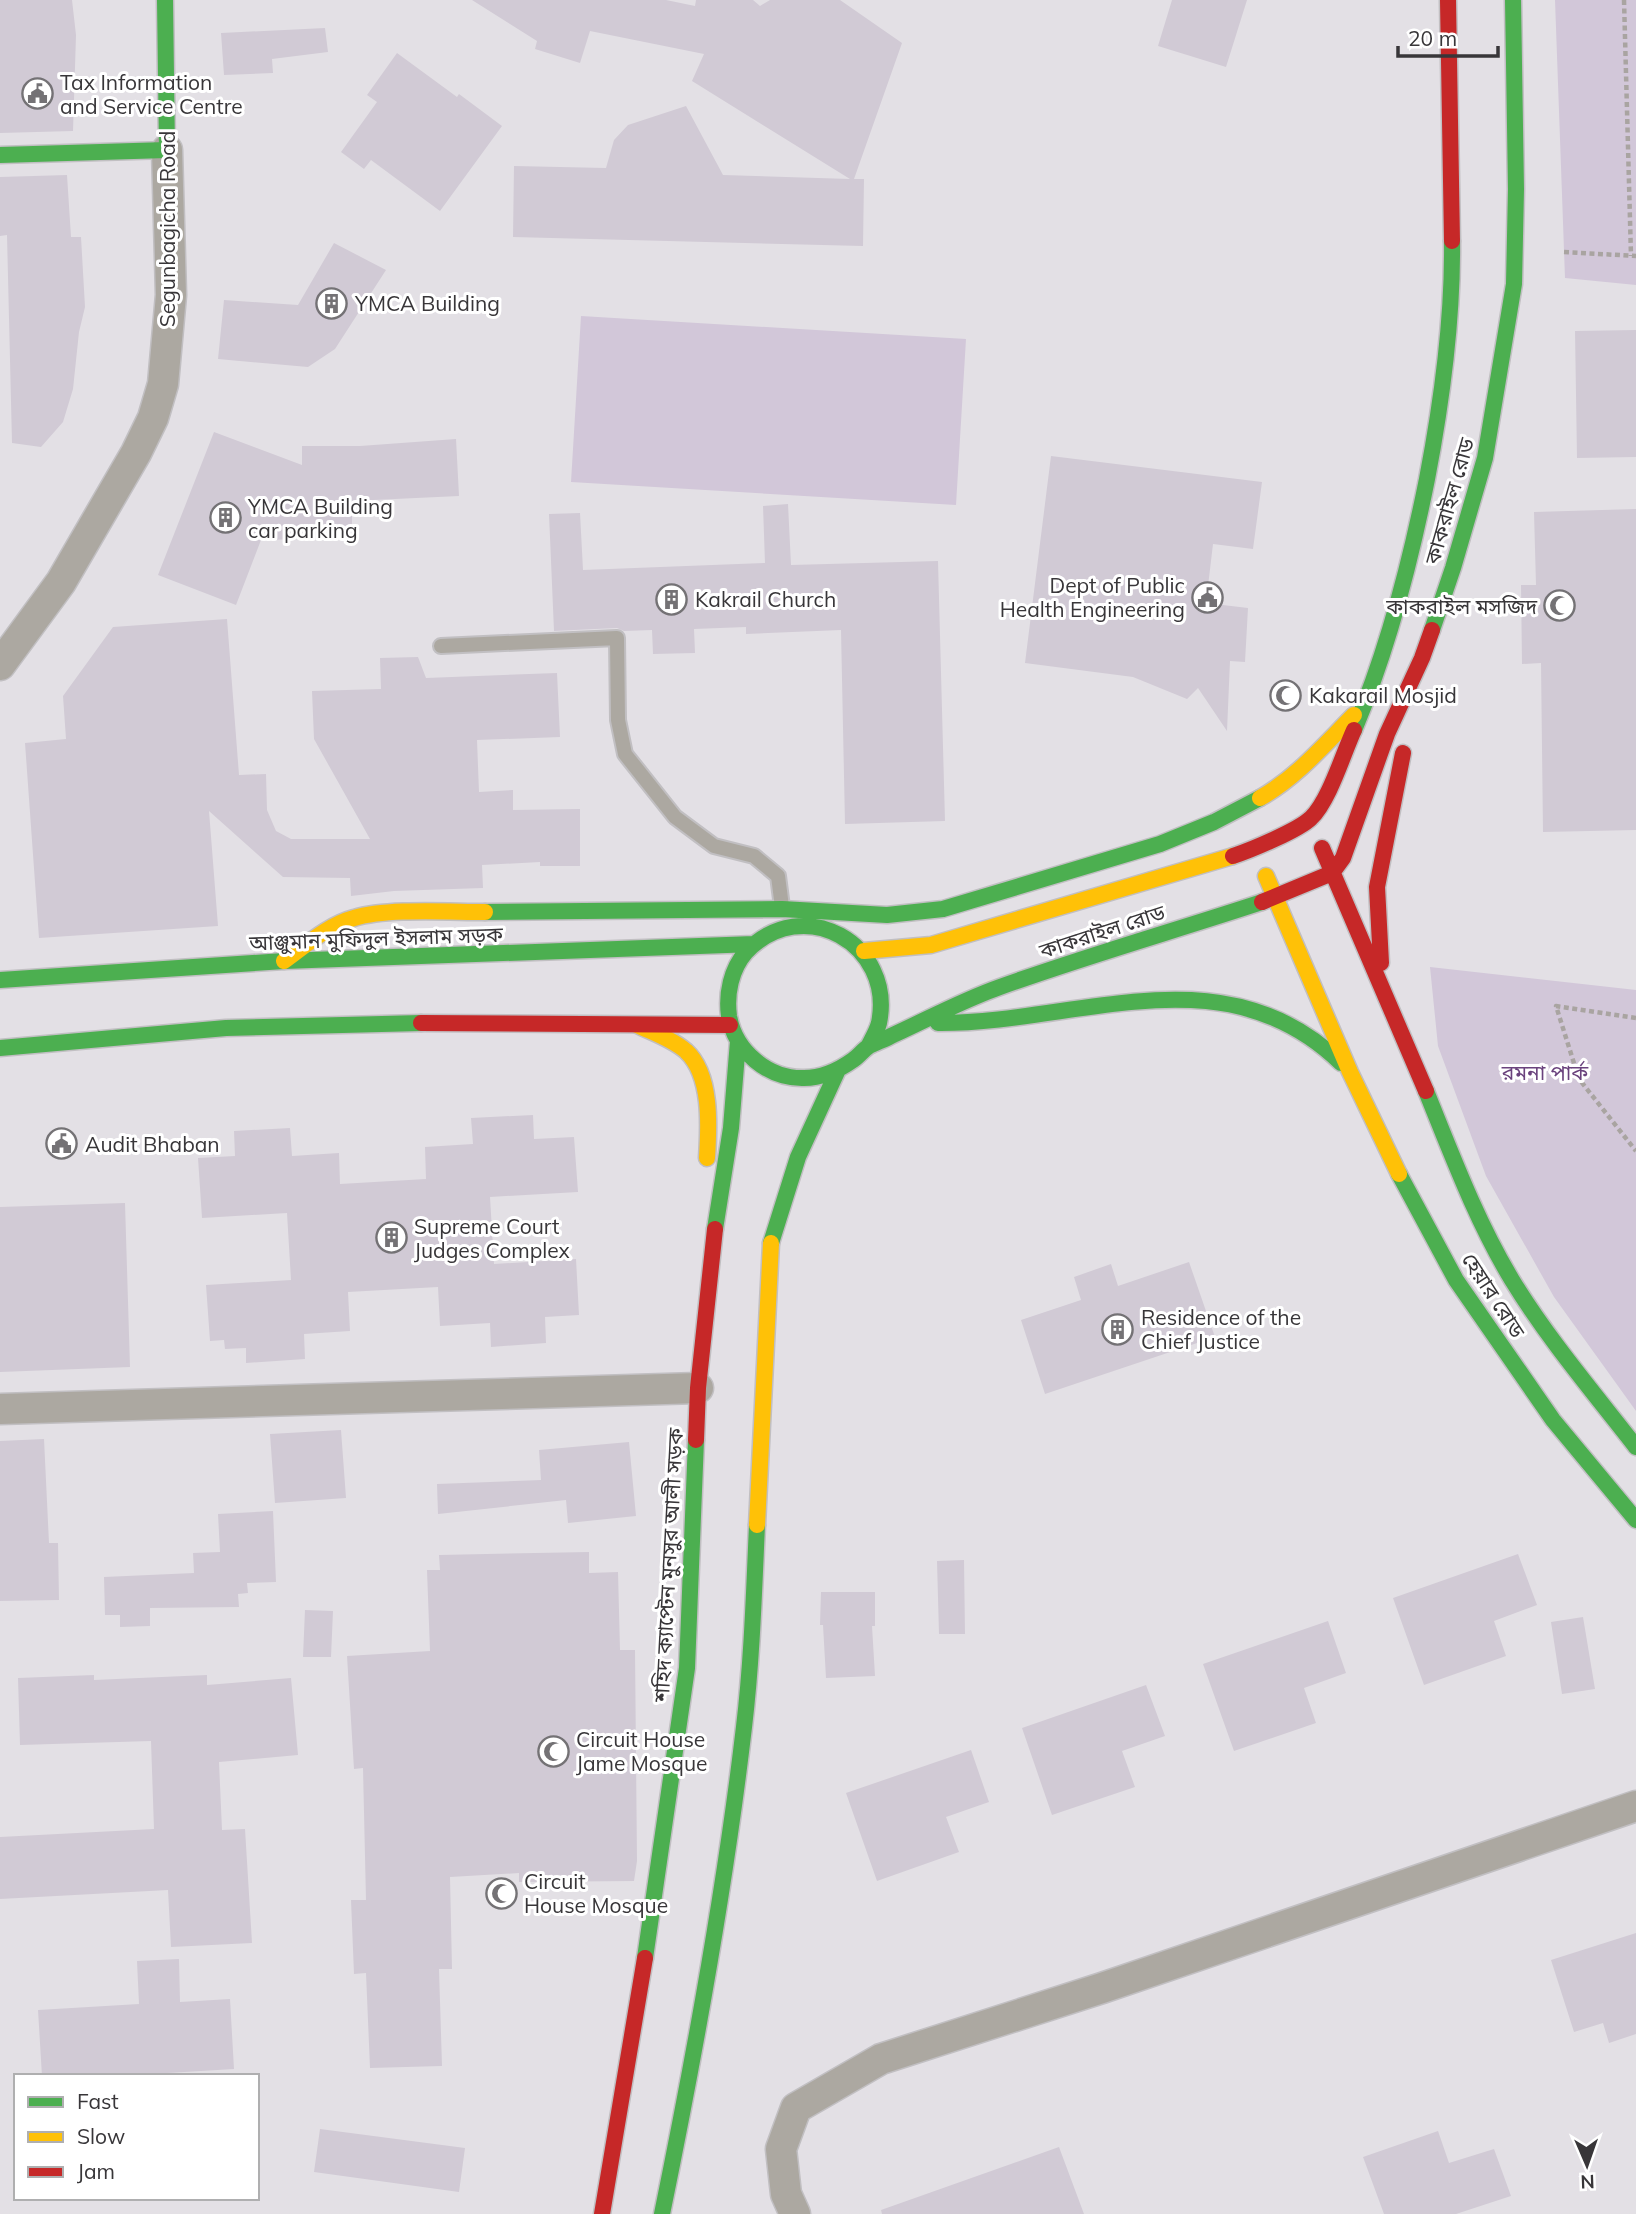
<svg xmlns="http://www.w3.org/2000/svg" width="1636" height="2214" viewBox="0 0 1636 2214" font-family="Mulish,'Noto Sans Bengali',sans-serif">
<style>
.green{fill:#d2c7d9}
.building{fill:#d1cad5}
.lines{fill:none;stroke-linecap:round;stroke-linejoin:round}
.lane-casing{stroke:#c1bfc2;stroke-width:18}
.street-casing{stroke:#c1bfc2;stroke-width:33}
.fast-casing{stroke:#c1bfc2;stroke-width:19}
.slow-casing{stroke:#c1bfc2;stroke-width:19}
.jam-casing{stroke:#c1bfc2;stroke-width:19}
.path{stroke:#a9a4a1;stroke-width:4.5;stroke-dasharray:5 3.5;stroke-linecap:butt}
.lane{stroke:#aca8a1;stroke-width:14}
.street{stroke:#aca8a1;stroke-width:30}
.fast{stroke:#4caf50;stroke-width:16}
.slow{stroke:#ffc107;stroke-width:16}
.jam{stroke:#c62828;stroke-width:16}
.labels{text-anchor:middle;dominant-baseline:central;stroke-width:6;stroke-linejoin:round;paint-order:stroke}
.poi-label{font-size:21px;fill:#383639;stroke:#fff;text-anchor:start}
.street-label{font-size:21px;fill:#383639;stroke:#fff}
.park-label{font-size:21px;fill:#6a427d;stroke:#fff}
</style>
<rect width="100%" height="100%" fill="#e3e0e5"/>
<path class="green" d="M 1555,0 L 1636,0 L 1636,285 L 1565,278 Z
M 581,316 L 966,339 L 956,505 L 571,482 Z
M 1430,967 L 1636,990 L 1636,1411 L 1554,1297 L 1486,1176 L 1438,1046 Z"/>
<path class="building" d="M 0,0 L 72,0 L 76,35 L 73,131 L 0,133 Z
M 472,0 L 666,0 L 695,6 L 696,0 L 753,0 L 760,6 L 770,0 L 840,0 L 902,43 L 854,179 L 864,179 L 863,246 L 513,237 L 514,166 L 606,168 L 614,140 L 628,125 L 686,106 L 723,175 L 850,179 L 692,81 L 704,54 L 590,31 L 580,63 L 535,49 L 537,41 Z
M 1172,0 L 1247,0 L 1226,67 L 1158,46 Z
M 325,28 L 328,52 L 272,59 L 273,73 L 224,75 L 221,33 Z
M 397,53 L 457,97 L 459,94 L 502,126 L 440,211 L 371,160 L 364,169 L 341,152 L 377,102 L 367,95 Z
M 67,175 L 71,237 L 81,237 L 85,307 L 79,332 L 73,389 L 63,422 L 41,447 L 12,443 L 7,235 L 0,236 L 0,177 Z
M 334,243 L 386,270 L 335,349 L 308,367 L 218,359 L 224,300 L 298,305 Z
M 1636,330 L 1636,457 L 1577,458 L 1575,331 Z
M 214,432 L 302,465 L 302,446 L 360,446 L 456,439 L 459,496 L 352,501 L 352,538 L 261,540 L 236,605 L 158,575 Z
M 1051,456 L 1262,482 L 1253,549 L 1213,544 L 1206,603 L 1248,608 L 1245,662 L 1230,661 L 1227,731 L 1198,688 L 1187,699 L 1133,677 L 1025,663 Z
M 788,504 L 791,565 L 938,561 L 945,821 L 845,824 L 841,630 L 746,634 L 746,627 L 694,629 L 695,653 L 653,654 L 652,630 L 624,631 L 617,628 L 554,631 L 549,514 L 580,513 L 583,570 L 765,563 L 763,506 Z
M 1636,509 L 1636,830 L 1543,832 L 1541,663 L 1522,664 L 1521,585 L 1536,585 L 1534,512 Z
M 227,619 L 239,775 L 266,774 L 267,810 L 276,831 L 291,839 L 370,839 L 314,739 L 312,691 L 381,689 L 380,658 L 418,657 L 426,678 L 557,673 L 560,737 L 477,740 L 479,792 L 513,790 L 513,810 L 580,809 L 580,866 L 540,866 L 540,862 L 482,865 L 483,888 L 394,891 L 351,896 L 350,878 L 283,877 L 209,811 L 218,926 L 39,938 L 25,743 L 66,739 L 63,696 L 113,627 Z
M 533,1115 L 534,1139 L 574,1137 L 578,1192 L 490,1197 L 494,1264 L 576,1259 L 579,1315 L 545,1317 L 546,1343 L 491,1347 L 490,1323 L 440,1326 L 438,1287 L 348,1292 L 350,1331 L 304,1334 L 305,1359 L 246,1363 L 246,1348 L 225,1349 L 224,1340 L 210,1341 L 206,1285 L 291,1280 L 287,1213 L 202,1218 L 198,1158 L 235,1156 L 234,1131 L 290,1128 L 292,1156 L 339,1153 L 340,1184 L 426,1179 L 425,1147 L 473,1144 L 471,1118 Z
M 125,1203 L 130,1367 L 0,1372 L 0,1207 Z
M 1189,1262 L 1215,1337 L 1045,1394 L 1021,1320 L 1081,1300 L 1074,1277 L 1111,1264 L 1118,1286 Z
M 341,1430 L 346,1498 L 275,1503 L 270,1434 Z
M 44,1439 L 49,1543 L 58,1543 L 59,1600 L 0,1601 L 0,1441 Z
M 629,1442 L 636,1516 L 568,1523 L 566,1500 L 438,1514 L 437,1484 L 541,1480 L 539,1450 Z
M 273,1511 L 276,1582 L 247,1583 L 248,1593 L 238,1594 L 239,1607 L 150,1608 L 150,1626 L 120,1627 L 120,1615 L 105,1615 L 104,1577 L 194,1573 L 193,1553 L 220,1552 L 218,1514 Z
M 589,1552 L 589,1573 L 618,1572 L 620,1650 L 635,1650 L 637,1861 L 634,1881 L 519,1882 L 519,1873 L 450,1877 L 452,1969 L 439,1969 L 442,2066 L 370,2068 L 366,1973 L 354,1974 L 351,1900 L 366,1900 L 363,1768 L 354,1769 L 347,1656 L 430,1651 L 427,1570 L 440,1570 L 439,1555 Z
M 1518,1554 L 1537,1605 L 1494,1621 L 1506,1656 L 1424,1685 L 1393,1598 Z
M 964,1560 L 965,1634 L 939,1634 L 937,1561 Z
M 821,1592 L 875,1592 L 875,1626 L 872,1626 L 875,1676 L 826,1678 L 823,1625 L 820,1625 Z
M 305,1610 L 333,1611 L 331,1657 L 303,1657 Z
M 1583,1617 L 1595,1689 L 1562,1694 L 1551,1622 Z
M 1328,1621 L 1346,1673 L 1304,1688 L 1316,1723 L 1234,1751 L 1203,1664 Z
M 94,1675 L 94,1680 L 207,1675 L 207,1685 L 291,1678 L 298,1755 L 219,1762 L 222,1830 L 245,1829 L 252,1943 L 171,1947 L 168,1890 L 0,1899 L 0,1837 L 154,1829 L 151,1741 L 20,1745 L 18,1678 Z
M 1146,1685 L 1165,1736 L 1122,1751 L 1135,1787 L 1052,1815 L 1022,1728 Z
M 971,1750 L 989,1802 L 946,1817 L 959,1852 L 877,1881 L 846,1793 Z
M 1636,1933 L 1636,2034 L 1609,2043 L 1603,2023 L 1574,2032 L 1551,1960 Z
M 179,1959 L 180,2002 L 230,1999 L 234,2069 L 118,2076 L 42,2076 L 38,2010 L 139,2004 L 137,1961 Z
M 320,2129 L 465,2148 L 459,2192 L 314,2172 Z
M 1438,2131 L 1449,2163 L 1494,2149 L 1511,2196 L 1456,2214 L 1384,2214 L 1363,2157 Z
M 1059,2147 L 1084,2214 L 882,2214 L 881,2210 Z"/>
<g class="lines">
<defs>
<path id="lane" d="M 441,646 L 617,638 L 618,720 L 625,754 L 675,817 L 714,846 L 754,856 L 778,876 L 782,907"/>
<path id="street" d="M 0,665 L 61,582 L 136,453 L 153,418 L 163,384 L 171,295 L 167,150
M 0,1409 L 698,1388
M 795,2214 L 786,2194 L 781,2149 L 796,2108 L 881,2059 L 1102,1988 L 1636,1806"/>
<path id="fast" d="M 0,155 L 167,150 L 165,0
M 1432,630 L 1453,568 L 1485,458 L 1514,284 L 1516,189 L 1513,0
M 1354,730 C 1388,650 1410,564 1427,479 C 1442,401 1453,321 1452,241
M 485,912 L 782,909 L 887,915 L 943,909 L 1160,844 L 1214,822 L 1260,798
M 0,980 L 284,961 L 754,944
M 938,1023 C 1077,1024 1224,949 1341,1063
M 868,1047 C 872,1039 877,1031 879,1023 C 895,944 803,892 746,952 C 731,969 726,994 729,1016 C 735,1051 768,1079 804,1078 C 822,1078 839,1070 853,1060 C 859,1056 863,1050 869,1046 C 877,1042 886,1039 893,1035 C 928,1019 963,1000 1000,987 C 1086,956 1174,931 1262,902
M 0,1048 L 226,1028 L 421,1023
M 1426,1091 C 1452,1155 1476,1220 1512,1280 C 1548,1339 1594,1393 1636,1447
M 1399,1174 L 1456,1280 L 1553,1420 L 1636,1520
M 715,1229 L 731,1128 L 738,1041
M 771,1243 L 798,1157 L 837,1072
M 645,1958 L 687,1668 L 696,1440
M 662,2214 C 695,2053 725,1890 744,1727 C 752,1660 754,1592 757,1525"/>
<path id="slow" d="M 1260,798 C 1296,778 1325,744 1354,715
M 1266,876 L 1350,1072 L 1399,1174
M 864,951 L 931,945 L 1233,856
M 284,961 C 305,946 328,925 354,918 C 387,908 448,912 485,912
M 637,1025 C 654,1033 672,1039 686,1051 C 712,1075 709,1126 707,1158
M 757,1525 L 771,1243"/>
<path id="jam" d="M 1448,0 L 1452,241
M 1322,848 L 1426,1091
M 1233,856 C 1251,850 1299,830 1311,818 C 1329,801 1343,754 1354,730
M 1262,902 L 1332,873 L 1343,858 L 1387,734 L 1422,658 L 1432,630
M 1381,963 L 1377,887 L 1403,753
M 421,1023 L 730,1025
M 696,1440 L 698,1388 L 715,1229
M 602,2214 L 645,1958"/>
</defs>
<use href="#lane" class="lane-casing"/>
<use href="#street" class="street-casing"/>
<use href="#fast" class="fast-casing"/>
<use href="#slow" class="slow-casing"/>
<use href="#jam" class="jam-casing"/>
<path class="path" d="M 1624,0 L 1631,256
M 1564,252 L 1636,256
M 1636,1018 L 1556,1006 L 1579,1079 L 1636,1151"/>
<use href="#lane" class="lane"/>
<use href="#street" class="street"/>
<use href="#fast" class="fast"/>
<use href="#slow" class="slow"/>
<use href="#jam" class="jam"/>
</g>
<defs>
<symbol id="civic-ring" viewBox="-11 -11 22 22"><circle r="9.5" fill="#fff" stroke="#747275" stroke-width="1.5"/><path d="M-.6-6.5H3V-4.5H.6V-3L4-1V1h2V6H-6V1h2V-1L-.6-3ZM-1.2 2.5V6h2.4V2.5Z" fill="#747275"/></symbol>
<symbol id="building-ring" viewBox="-11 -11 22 22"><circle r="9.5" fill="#fff" stroke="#747275" stroke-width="1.5"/><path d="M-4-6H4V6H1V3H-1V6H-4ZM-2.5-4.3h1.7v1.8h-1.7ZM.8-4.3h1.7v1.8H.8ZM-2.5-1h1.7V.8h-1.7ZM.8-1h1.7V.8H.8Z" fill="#747275"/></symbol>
<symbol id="mosque-ring" viewBox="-11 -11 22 22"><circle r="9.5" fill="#fff" stroke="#747275" stroke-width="1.5"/><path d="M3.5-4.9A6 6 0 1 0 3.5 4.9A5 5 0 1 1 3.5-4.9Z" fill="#747275"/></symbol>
</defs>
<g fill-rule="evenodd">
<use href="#civic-ring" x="20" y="76" width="35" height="35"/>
<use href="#building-ring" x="314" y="286" width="35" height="35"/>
<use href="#building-ring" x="208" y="500" width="35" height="35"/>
<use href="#civic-ring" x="1190" y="580" width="35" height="35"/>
<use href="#building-ring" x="654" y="582" width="35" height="35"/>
<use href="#mosque-ring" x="1542" y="588" width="35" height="35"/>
<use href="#mosque-ring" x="1268" y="678" width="35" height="35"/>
<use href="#civic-ring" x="44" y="1126" width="35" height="35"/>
<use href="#building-ring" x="374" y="1220" width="35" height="35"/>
<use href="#building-ring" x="1100" y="1312" width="35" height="35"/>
<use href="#mosque-ring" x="536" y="1734" width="35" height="35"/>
<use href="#mosque-ring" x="484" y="1876" width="35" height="35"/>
</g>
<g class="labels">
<g class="poi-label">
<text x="60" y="82">Tax Information<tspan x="60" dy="24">and Service Centre</tspan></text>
<text x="355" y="303">YMCA Building</text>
<text x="248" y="506">YMCA Building<tspan x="248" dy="24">car parking</tspan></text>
<text x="1185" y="585" text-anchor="end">Dept of Public<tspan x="1185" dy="24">Health Engineering</tspan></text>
<text x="695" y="599">Kakrail Church</text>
<text x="1537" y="606" text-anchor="end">কাকরাইল মসজিদ</text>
<text x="1309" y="695">Kakarail Mosjid</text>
<text x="85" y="1144">Audit Bhaban</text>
<text x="414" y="1226">Supreme Court<tspan x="414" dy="24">Judges Complex</tspan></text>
<text x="1141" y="1317">Residence of the<tspan x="1141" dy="24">Chief Justice</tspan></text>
<text x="576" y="1739">Circuit House<tspan x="576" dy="24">Jame Mosque</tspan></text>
<text x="524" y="1881">Circuit<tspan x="524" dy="24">House Mosque</tspan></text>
</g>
<g class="street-label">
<text transform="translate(167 229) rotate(-90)">Segunbagicha Road</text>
<text transform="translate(1449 501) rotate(-74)">কাকরাইল রোড</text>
<text transform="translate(1102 931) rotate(-18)">কাকরাইল রোড</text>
<text transform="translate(376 938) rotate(-2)">আঞ্জুমান মুফিদুল ইসলাম সড়ক</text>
<text transform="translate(1494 1295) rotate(57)">হেয়ার রোড</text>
<text transform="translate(668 1565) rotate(-87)">শহিদ ক্যাপ্টেন মুনসুর আলী সড়ক</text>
</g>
<g class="park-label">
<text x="1545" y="1072">রমনা পার্ক</text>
</g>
</g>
<rect x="14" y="2074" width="245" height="126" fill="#ffffff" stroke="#afafb0" stroke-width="2"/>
<rect x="28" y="2097" width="35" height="10" fill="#4caf50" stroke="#afafb0" stroke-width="2"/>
<text x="77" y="2109" font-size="21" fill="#383639">Fast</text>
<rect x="28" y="2132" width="35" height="10" fill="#ffc107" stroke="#afafb0" stroke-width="2"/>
<text x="77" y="2144" font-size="21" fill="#383639">Slow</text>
<rect x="28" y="2167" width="35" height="10" fill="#c62828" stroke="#afafb0" stroke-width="2"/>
<text x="77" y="2179" font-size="21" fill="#383639">Jam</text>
<g transform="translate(1587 2165) rotate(178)" stroke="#ffffff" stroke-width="5" paint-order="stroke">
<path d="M0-5L12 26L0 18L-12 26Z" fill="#383639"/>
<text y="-10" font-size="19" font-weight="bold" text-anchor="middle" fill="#383639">N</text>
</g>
<path d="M1398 46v10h100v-10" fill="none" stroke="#383639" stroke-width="3.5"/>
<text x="1408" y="46" font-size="21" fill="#383639" stroke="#ffffff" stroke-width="5" paint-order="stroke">20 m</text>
</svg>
